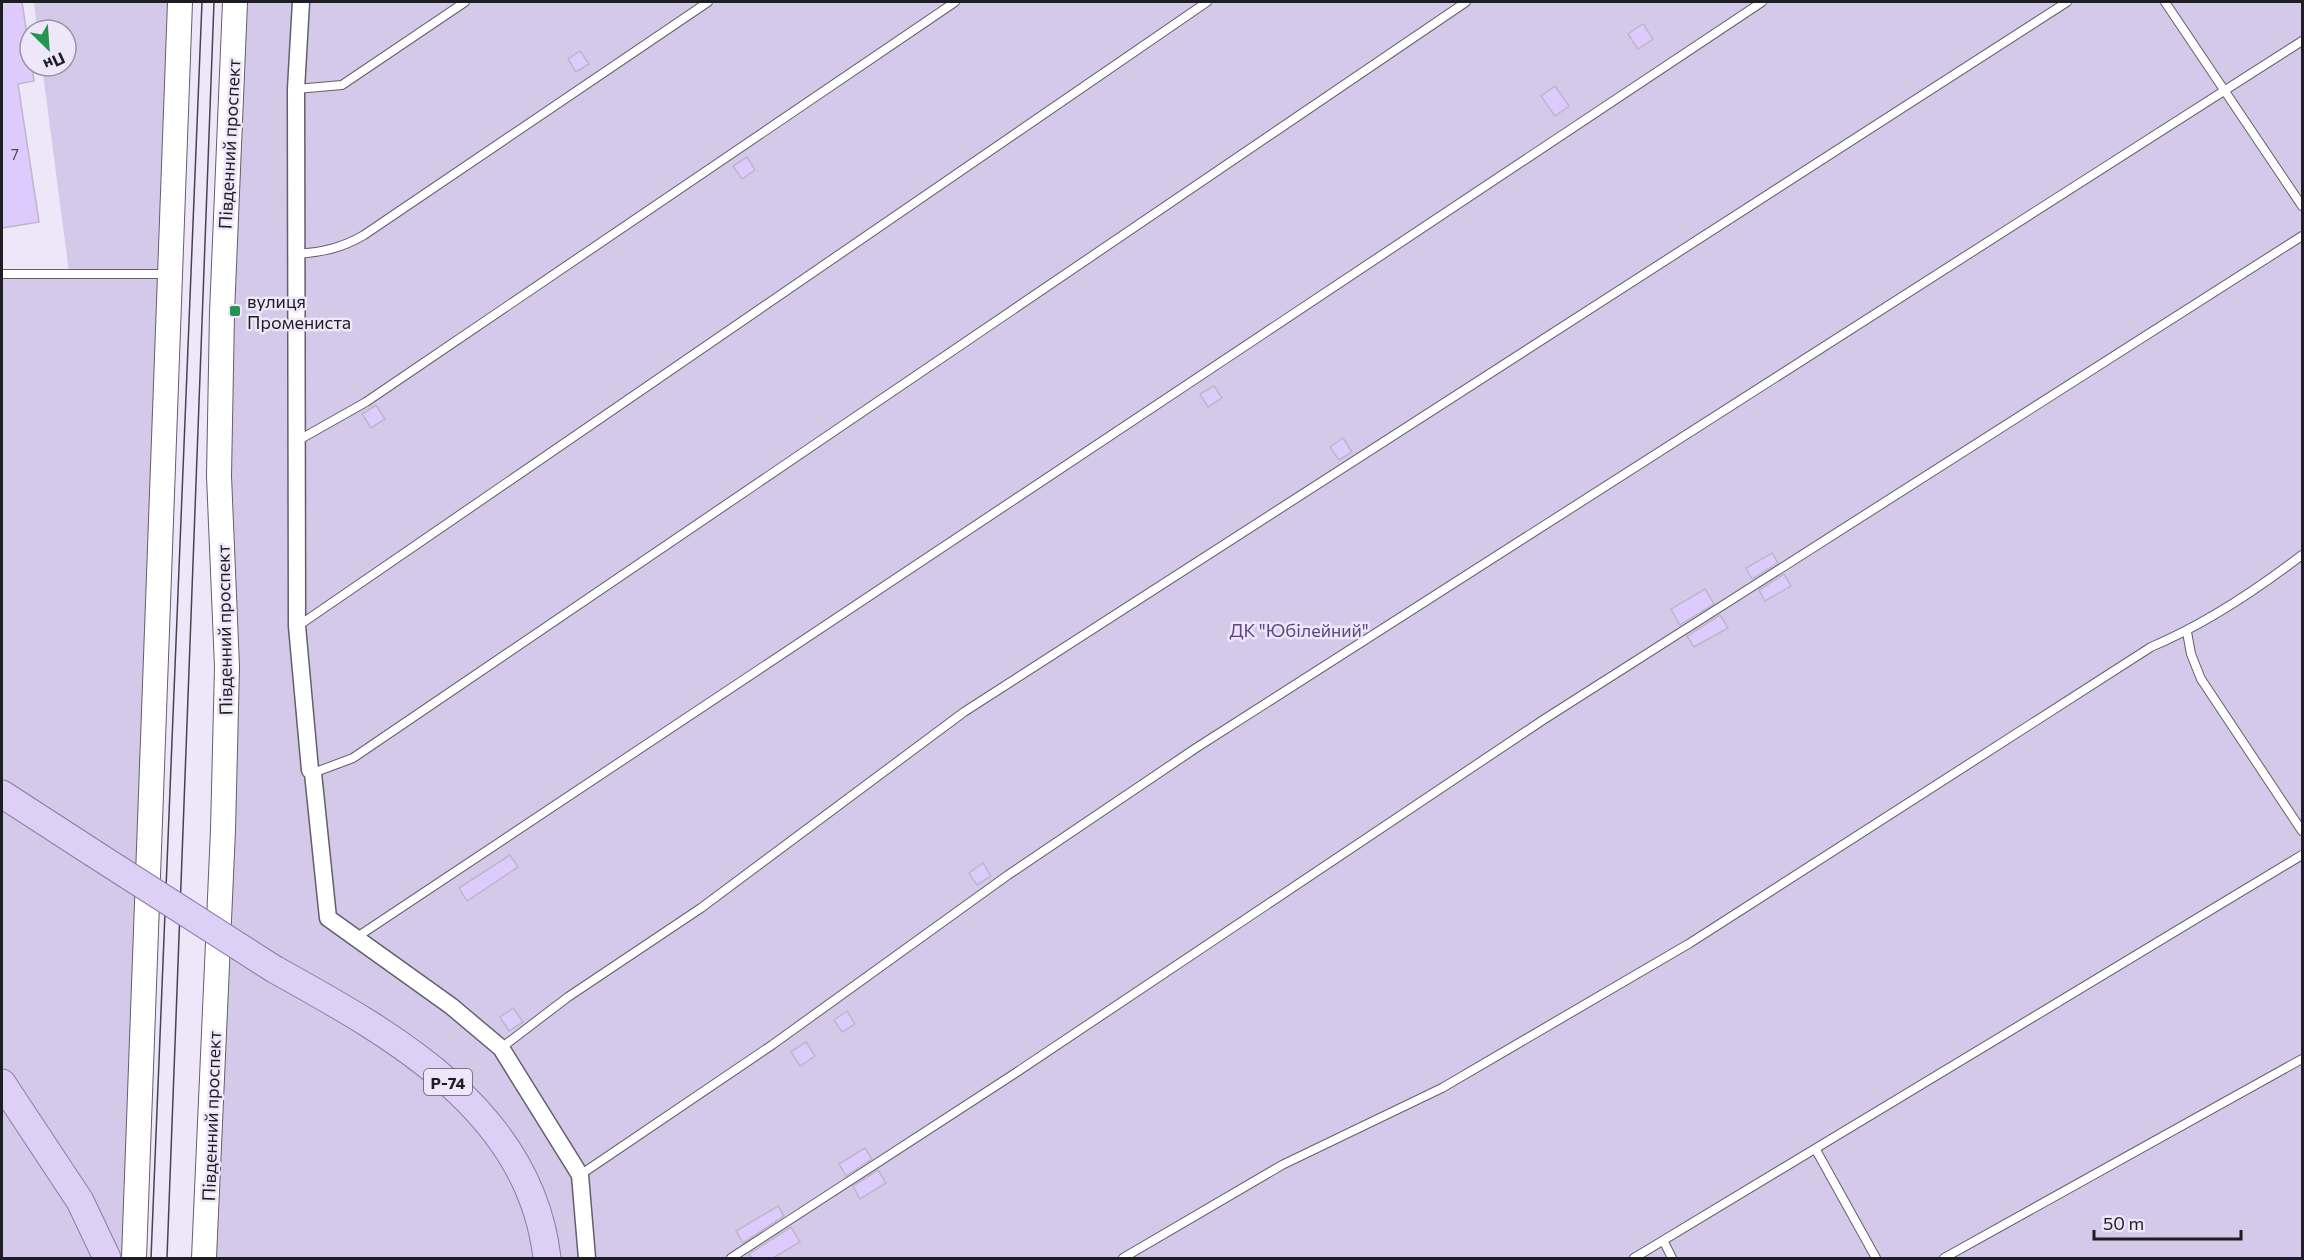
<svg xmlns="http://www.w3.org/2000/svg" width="2304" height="1260" viewBox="0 0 2304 1260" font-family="Commissioner,sans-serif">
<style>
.green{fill:#d4c9e9}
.building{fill:#ddcbfd;stroke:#bdb7c8;stroke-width:1.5}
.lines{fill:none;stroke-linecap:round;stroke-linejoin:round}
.lane-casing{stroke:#645e6e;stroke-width:10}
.street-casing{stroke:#645e6e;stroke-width:19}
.secondary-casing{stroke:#645e6e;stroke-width:26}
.primary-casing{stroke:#8c7ca9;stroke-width:29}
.lane{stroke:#fff;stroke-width:8}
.street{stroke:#fff;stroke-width:16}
.secondary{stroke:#fff;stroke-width:24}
.primary{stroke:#ddcff6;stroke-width:27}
.tram{stroke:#47444d;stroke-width:1.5}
.primary-bridge-casing{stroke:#8c7ca9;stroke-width:29;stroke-linecap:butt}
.primary-bridge{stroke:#ddcff6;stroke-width:27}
.poi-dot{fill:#24954f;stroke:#ede7f9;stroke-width:2}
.labels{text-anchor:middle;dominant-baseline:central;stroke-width:5;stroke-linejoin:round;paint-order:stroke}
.number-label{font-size:15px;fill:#4e485a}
.shield{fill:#ede7f9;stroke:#5d5a64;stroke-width:1.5}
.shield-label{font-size:16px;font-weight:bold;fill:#1f1d24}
.street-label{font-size:18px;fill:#1f1d24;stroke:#ede7f9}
.poi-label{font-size:18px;fill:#1f1d24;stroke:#ede7f9;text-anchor:start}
.park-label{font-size:18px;fill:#5e4582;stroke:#ede7f9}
</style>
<rect width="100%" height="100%" fill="#ede7f9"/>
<path class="green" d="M 34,2 L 180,2 L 133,1258 L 2,1258 L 2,274 L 69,272 L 42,66 L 66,66 L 66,30 L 37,30 Z
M 235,2 L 2302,2 L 2302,1258 L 204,1258 Z"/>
<path class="building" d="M 2,2 L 22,2 L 34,81 L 18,84 L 39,222 L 2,228 Z
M 1643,24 L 1653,39 L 1638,49 L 1628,34 Z
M 580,51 L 589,64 L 576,72 L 568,59 Z
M 1555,86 L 1569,106 L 1555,116 L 1541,96 Z
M 747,157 L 755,170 L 742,179 L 733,166 Z
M 1214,386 L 1222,398 L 1208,407 L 1200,394 Z
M 376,405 L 385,419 L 371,428 L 362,414 Z
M 1343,438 L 1352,452 L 1339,460 L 1330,447 Z
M 1772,553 L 1778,563 L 1752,579 L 1746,568 Z
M 1784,574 L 1791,586 L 1765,601 L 1759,590 Z
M 1705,589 L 1714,604 L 1680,625 L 1671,609 Z
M 1720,615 L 1728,628 L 1694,647 L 1687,636 Z
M 510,855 L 518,867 L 467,901 L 459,888 Z
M 983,863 L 991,876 L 977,885 L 969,873 Z
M 513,1008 L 523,1022 L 509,1031 L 500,1017 Z
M 847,1011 L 855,1024 L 842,1032 L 834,1020 Z
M 806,1042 L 815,1056 L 800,1066 L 791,1052 Z
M 865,1148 L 872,1159 L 846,1176 L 839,1164 Z
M 878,1170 L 886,1183 L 860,1199 L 853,1186 Z
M 778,1206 L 784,1216 L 743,1243 L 736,1231 Z
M 791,1227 L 800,1242 L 773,1258 L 752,1258 L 749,1254 Z"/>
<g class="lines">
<defs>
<path id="lane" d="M 2165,2 L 2302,206
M 296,89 L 342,85 L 465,2
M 297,254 C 323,252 342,248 364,235 L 708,2
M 2,274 L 167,274
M 297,441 L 366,402 L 955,2
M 298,626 L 1207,2
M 2187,632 L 2191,654 L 2201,679 L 2302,831
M 311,770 L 313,773 L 353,758 L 1466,2
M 357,937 L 1762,2
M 501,1048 L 568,997 L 701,908 L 964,712 L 2067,2
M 1816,1150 L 1876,1258
M 580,1175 L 772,1045 L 1008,875 L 1196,748 L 2302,41
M 1664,1242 L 1672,1258
M 731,1258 L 1014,1074 L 1543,720 L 2302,236
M 1123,1258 L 1282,1165 L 1442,1088 L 1690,943 L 2151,647 C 2206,624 2255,591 2302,555
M 1634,1258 L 2302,855
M 1944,1258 L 2302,1059"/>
<path id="street" d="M 301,2 L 296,89 L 297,626 L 310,770
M 313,773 L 328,918 L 451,1006 L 501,1048 L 580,1175 L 587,1258"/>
<path id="secondary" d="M 134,1258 L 180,2
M 204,1258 L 223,830 L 227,667 L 219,476 L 222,313 L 235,2"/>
<path id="primary" d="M 2,794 L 93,853
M 274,969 C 393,1035 530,1110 547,1258
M 2,1083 L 80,1201 L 107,1258"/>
</defs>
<use href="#lane" class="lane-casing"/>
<use href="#street" class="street-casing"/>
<use href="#secondary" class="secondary-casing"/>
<use href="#primary" class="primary-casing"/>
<use href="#lane" class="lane"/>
<use href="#street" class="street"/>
<use href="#secondary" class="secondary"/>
<use href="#primary" class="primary"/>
<path class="tram" d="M 151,1258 L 202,2
M 167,1258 L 214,2"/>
<defs>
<path id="primary-bridge" d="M 93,853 L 274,969"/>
</defs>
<use href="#primary-bridge" class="primary-bridge-casing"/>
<use href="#primary-bridge" class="primary-bridge"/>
</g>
<rect class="poi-dot" x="229" y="305" width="12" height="12" rx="3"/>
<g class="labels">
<g class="number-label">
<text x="15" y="154">7</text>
</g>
<rect class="shield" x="424" y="1069" width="48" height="26" rx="4.5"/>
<g class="shield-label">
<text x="448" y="1082">Р-74</text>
</g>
<g class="street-label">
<text transform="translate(229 144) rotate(-87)">Південний проспект</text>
<text transform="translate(224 630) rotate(-91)">Південний проспект</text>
<text transform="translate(211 1116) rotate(-88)">Південний проспект</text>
</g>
<g class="poi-label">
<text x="247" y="301">вулиця<tspan x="247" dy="21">Промениста</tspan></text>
</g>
<g class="park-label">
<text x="1299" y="630">ДК "Юбілейний"</text>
</g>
</g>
<rect width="2304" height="1260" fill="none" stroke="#1f1d24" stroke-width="6"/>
<g transform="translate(48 48) rotate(155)"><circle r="28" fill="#ede7f9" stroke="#9b96a4" stroke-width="1.5"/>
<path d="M0-4.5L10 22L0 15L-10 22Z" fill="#24954f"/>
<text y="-9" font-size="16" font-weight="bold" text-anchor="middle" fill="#1f1d24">Пн</text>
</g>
<path d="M2094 1230v9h147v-9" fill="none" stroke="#1f1d24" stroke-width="3"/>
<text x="2103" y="1230" font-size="18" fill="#1f1d24" stroke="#ede7f9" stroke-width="4.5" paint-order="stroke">50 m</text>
</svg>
